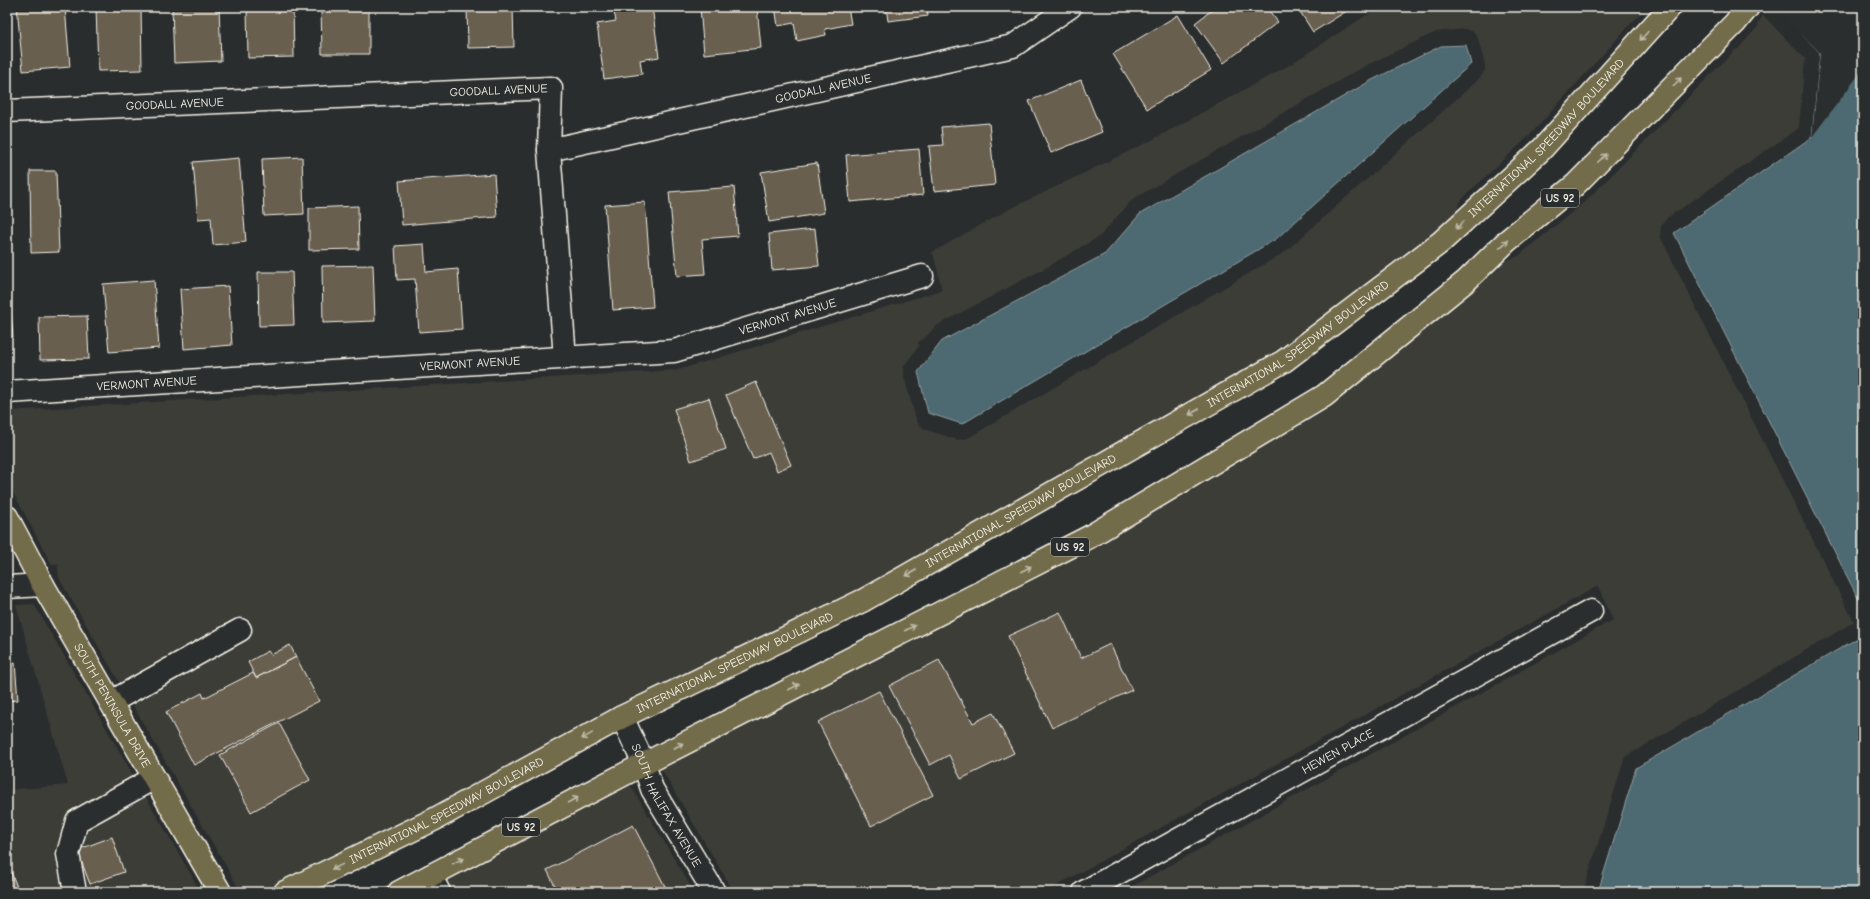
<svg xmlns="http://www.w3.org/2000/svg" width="1870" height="899" viewBox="0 0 1870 899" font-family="'Comic Neue',sans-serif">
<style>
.built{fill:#3c3c38;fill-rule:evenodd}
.water{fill:#4d6972;stroke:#909fa1}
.pier{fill:#2a2d2e}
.building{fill:#675f4f;stroke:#f4f1e8}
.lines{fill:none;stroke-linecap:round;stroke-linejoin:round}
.minor-casing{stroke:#f4f1e8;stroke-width:25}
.major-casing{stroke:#f4f1e8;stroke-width:25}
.minor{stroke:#2a2d2e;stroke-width:22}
.major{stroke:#736c4b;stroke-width:22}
.oneway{stroke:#c0bca9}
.labels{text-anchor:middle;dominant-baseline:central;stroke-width:3.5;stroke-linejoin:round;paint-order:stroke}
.shield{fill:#2a2d2e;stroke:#b7b6b0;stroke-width:1}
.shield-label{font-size:11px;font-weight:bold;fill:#f4f1e8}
.street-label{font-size:12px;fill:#f4f1e8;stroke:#2a2d2e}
</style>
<rect width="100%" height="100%" fill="#2a2d2e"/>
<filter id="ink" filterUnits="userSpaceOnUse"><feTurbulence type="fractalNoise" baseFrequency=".025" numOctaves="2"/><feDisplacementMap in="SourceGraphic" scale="8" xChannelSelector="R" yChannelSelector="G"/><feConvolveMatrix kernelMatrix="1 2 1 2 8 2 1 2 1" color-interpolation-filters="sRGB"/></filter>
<g filter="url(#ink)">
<path class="built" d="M 1379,7 L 1646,7 L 1530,135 L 1465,196 L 1459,204 L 1451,235 L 1216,410 L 291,892 L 241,892 L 59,578 L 58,564 L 52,565 L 7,481 L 7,411 L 678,370 L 942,290 L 933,253 L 929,254 L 1008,210 L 1150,141 L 1291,64 ZM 1465,29 L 1474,32 L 1477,36 L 1485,65 L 1485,70 L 1480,78 L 1285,252 L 968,438 L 958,440 L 924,429 L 917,422 L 904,377 L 904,366 L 919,346 L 918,342 L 925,338 L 936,326 L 1049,266 L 1100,236 L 1133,199 L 1365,66 L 1436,32 Z
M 1763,15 L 1805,59 L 1799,128 L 1667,218 L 1661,226 L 1660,236 L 1854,622 L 1625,757 L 1583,892 L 1122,892 L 1613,620 L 1598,586 L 1045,892 L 734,892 L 650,750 L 1096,523 L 1327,382 L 1477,268 L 1517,257 L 1587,200 L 1736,49 L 1737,50 L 1759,25 L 1758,23 Z
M 34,604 L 201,892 L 7,892 L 7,790 L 68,785 L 16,605 Z
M 619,766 L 694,892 L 373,892 Z"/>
<path class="water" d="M 1776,7 L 1863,7 L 1863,608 L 1674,233 L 1812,137 L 1820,53 Z
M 1466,45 L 1471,64 L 1276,239 L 962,424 L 928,413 L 918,372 L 942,341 L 1105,254 L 1140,214 L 1372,80 L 1441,46 Z
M 1863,635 L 1863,892 L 1598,892 L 1636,768 Z"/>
<path class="pier" d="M 1774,7 L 1863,7 L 1863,69 L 1812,137 L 1820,53 Z"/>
<path class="building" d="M 17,7 L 65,7 L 70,67 L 23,71 Z
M 96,7 L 141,7 L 142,70 L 98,71 Z
M 172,7 L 219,7 L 221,61 L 174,63 Z
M 247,7 L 293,7 L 294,57 L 248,58 Z
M 321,7 L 369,7 L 369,54 L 322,54 Z
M 467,7 L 513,7 L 514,47 L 468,48 Z
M 613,7 L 652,7 L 659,57 L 640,60 L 642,74 L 604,79 L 597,24 L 616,21 Z
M 700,7 L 757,7 L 761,48 L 704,54 Z
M 775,7 L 848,7 L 851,24 L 825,29 L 826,35 L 797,41 L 794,23 L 778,26 Z
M 886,7 L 927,7 L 928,16 L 888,21 Z
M 1216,7 L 1266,7 L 1278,22 L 1224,63 L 1195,23 Z
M 1297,7 L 1353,7 L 1313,32 Z
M 1178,15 L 1211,70 L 1147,109 L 1113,54 Z
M 1081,80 L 1102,132 L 1051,153 L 1029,101 Z
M 989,123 L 995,185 L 934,191 L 929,146 L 943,145 L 941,127 Z
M 919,149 L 923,195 L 850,202 L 846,155 Z
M 302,157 L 304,214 L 264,216 L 262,159 Z
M 239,158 L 246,242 L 213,245 L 211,218 L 198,219 L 193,162 Z
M 817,163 L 824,213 L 769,222 L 761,172 Z
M 30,171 L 56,171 L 59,252 L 31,253 Z
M 494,174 L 497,217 L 402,225 L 399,181 Z
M 734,187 L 738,236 L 702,239 L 705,274 L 677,276 L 669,192 Z
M 645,202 L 653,307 L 613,310 L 605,205 Z
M 358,206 L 359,249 L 309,250 L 309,208 Z
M 815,229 L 819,266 L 772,270 L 769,234 Z
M 424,244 L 426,272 L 458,269 L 462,329 L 419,332 L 415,279 L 397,280 L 395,246 Z
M 373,265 L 375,321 L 323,323 L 322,266 Z
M 258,272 L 292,272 L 294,325 L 259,326 Z
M 154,280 L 159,348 L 109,352 L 103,284 Z
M 7,285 L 9,285 L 13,337 L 7,337 Z
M 228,286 L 232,345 L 184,349 L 180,289 Z
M 87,316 L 89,359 L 40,360 L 39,317 Z
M 756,382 L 791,465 L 777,471 L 769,452 L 753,459 L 726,395 Z
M 709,398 L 726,449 L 691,461 L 674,409 Z
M 1060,612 L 1081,658 L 1110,644 L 1132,690 L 1052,728 L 1008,636 Z
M 290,645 L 296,657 L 256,678 L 248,662 L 268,651 L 271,655 Z
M 296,657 L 319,701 L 194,765 L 166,712 L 202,693 L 204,698 L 253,673 L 256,678 Z
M 939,660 L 973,723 L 993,713 L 1014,753 L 961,779 L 949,755 L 930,765 L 889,686 Z
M 15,663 L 18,700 L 7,701 L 7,664 Z
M 879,691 L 933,795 L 871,826 L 818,722 Z
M 279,723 L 310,780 L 251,812 L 220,755 Z
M 633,825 L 668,892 L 558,892 L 547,870 Z
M 112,837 L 124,872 L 90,884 L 77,850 Z
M 7,862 L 19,892 L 7,892 Z"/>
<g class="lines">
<defs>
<g id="minor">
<path id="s1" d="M 7,111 L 551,88 L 549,150 L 565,358"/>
<path id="s2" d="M 549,150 L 1013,46 L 1070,7"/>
<path id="s3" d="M 7,392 L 674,351 L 922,276"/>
<path d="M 7,587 L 43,585"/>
<path d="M 111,702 L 240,630"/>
<path id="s4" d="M 622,717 L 644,764 L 652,789 L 714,892"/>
<path d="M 430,876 L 439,892"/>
<path d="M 75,892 L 68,854 L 77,821 L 154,778"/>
<path id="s5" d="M 1084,892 L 1591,611"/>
</g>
<g id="major">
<path id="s6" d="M 7,517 L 43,585 L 220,892"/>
<path id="s7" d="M 285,892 L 435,819 L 622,717 L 864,600 L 1284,361 L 1441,242 L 1542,149 L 1670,7"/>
<path d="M 399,892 L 644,764 L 1089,537 L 1324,396 L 1466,281 L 1507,241 L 1575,185 L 1735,23 L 1748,7"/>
</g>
</defs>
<use href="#minor" class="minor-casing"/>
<use href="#major" class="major-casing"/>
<use href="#minor" class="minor"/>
<use href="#major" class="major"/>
</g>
<defs><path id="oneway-shaft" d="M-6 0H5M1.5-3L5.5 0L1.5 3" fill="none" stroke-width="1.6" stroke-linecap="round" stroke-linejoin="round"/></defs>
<g class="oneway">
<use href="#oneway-shaft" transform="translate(1644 36) rotate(132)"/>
<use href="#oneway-shaft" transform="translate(1677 82) rotate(-45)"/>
<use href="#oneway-shaft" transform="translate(1602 158) rotate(-45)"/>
<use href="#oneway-shaft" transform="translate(1460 225) rotate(137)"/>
<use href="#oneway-shaft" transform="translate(1504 244) rotate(-43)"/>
<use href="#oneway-shaft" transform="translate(1194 412) rotate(150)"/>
<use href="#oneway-shaft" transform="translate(1026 569) rotate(-27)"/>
<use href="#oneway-shaft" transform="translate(911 573) rotate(150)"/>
<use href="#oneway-shaft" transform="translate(910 628) rotate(-27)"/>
<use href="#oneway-shaft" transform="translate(794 687) rotate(-27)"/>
<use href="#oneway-shaft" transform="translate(587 736) rotate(151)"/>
<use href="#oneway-shaft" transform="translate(678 746) rotate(-27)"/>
<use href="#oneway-shaft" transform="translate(573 800) rotate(-28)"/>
<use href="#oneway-shaft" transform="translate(458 861) rotate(-28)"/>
<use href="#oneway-shaft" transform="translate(337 867) rotate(154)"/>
</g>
</g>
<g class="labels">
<g class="shield">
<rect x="1541" y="189" width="38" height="18" rx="3"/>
<rect x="1051" y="538" width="38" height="18" rx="3"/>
<rect x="502" y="818" width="38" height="18" rx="3"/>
</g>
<g class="shield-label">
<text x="1560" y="198">US 92</text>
<text x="1070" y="547">US 92</text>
<text x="521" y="827">US 92</text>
</g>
<g class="street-label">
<text stroke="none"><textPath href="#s2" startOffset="281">GOODALL AVENUE</textPath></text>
<text stroke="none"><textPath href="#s1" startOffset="492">GOODALL AVENUE</textPath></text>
<text stroke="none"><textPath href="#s1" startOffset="168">GOODALL AVENUE</textPath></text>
<text stroke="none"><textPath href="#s7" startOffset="1477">INTERNATIONAL SPEEDWAY BOULEVARD</textPath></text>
<text stroke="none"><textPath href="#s3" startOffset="787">VERMONT AVENUE</textPath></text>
<text stroke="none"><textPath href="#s7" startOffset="1153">INTERNATIONAL SPEEDWAY BOULEVARD</textPath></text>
<text stroke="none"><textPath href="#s3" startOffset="464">VERMONT AVENUE</textPath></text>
<text stroke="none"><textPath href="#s3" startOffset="140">VERMONT AVENUE</textPath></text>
<text stroke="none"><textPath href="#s7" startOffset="829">INTERNATIONAL SPEEDWAY BOULEVARD</textPath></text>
<text stroke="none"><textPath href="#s7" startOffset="505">INTERNATIONAL SPEEDWAY BOULEVARD</textPath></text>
<text stroke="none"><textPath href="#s6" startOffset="216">SOUTH PENINSULA DRIVE</textPath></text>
<text stroke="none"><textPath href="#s5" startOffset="290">HEWEN PLACE</textPath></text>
<text stroke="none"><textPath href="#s4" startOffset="99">SOUTH HALIFAX AVENUE</textPath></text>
<text stroke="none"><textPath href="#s7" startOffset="181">INTERNATIONAL SPEEDWAY BOULEVARD</textPath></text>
</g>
</g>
<rect width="1870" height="899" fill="none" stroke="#2a2d2e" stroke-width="24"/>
<rect x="12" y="12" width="1846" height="875" fill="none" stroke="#f4f1e8" stroke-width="1.5" filter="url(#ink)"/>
</svg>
